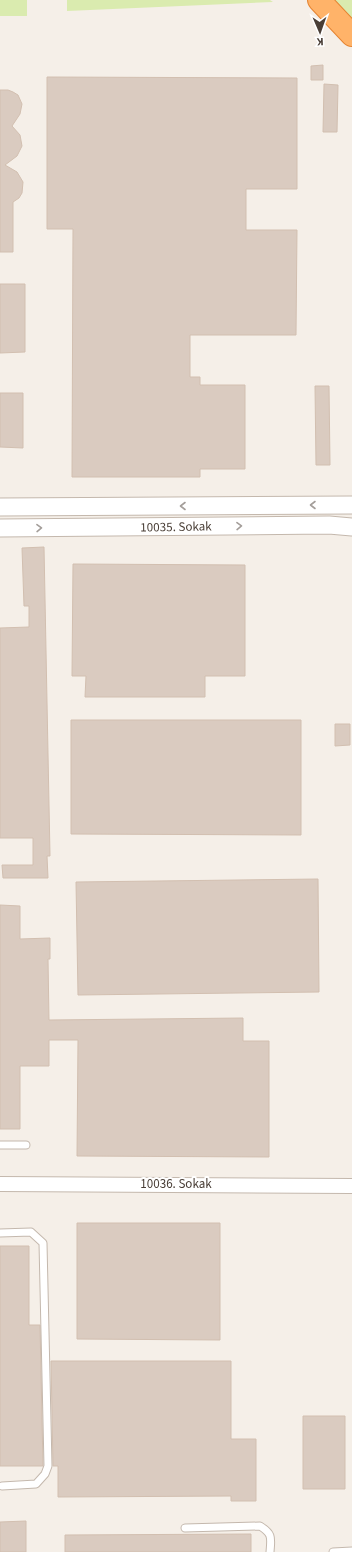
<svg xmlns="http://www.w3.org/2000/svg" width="352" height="1552" viewBox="0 0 352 1552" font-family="'Source Sans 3',sans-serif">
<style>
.green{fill:#daebaf}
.building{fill:#dacbc0;stroke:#d2bfb0}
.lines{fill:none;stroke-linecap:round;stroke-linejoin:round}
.service-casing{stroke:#c4b8ad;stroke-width:9}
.minor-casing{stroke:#c4b8ad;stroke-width:16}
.tertiary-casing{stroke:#c4b8ad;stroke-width:19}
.motorway-casing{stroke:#e58432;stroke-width:24}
.service{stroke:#fff;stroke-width:7}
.minor{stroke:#fff;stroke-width:14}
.tertiary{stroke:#fff;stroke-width:17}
.motorway{stroke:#ffb369;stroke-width:22}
.oneway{stroke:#a49e9a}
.labels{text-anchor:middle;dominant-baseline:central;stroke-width:4;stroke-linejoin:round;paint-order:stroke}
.street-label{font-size:13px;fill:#493e36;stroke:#fff}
</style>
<rect width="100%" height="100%" fill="#f5efe8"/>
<path class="green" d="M 0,0 L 27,0 L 27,16 L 0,16 Z
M 67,0 L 270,0 L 273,2 L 67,11 Z
M 332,0 L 352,0 L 352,21 Z"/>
<path class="building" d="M 323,65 L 323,80 L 311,80 L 311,66 Z
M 47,77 L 297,78 L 297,189 L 246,189 L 246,230 L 297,230 L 296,335 L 190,335 L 190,377 L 200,377 L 200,385 L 245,385 L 245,469 L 200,469 L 200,477 L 72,477 L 73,229 L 47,229 Z
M 324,84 L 338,85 L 337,132 L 323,132 Z
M 0,90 L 8,90 L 13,92 L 18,95 L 22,104 L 20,114 L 12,126 L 20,135 L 22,146 L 17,156 L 5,165 L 17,172 L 23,182 L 22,193 L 19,198 L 13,202 L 13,252 L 0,252 Z
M 0,284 L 25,284 L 25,352 L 0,353 Z
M 315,386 L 329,386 L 330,465 L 316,465 Z
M 0,393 L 23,393 L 23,448 L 0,447 Z
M 44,547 L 50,856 L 47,856 L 48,878 L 3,878 L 2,865 L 33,865 L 33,838 L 0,838 L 0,628 L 29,627 L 29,606 L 24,606 L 22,548 Z
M 73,564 L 245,565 L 245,676 L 205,676 L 205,697 L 85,697 L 86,676 L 72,676 Z
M 71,720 L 301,720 L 301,835 L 71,834 Z
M 335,724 L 350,724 L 350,745 L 335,746 Z
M 318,879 L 319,992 L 78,995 L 76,882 Z
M 0,905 L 20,906 L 20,939 L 50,938 L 50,959 L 48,959 L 49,1020 L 243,1018 L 243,1041 L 269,1041 L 269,1157 L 77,1156 L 78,1040 L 49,1040 L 49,1066 L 20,1066 L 20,1129 L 0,1129 Z
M 77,1223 L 220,1223 L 220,1340 L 77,1339 Z
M 0,1246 L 29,1246 L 29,1325 L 40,1325 L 43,1466 L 0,1466 Z
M 51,1361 L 231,1361 L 231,1439 L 256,1439 L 256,1501 L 231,1501 L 231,1496 L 58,1497 L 58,1466 L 53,1466 Z
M 303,1416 L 345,1416 L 345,1489 L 303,1489 Z
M 26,1521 L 26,1552 L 0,1552 L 0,1522 Z
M 251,1534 L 251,1552 L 65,1552 L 65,1535 Z"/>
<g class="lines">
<defs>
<path id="service" d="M 0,1145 L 26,1145
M 0,1233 L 31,1232 L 43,1243 L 48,1466 L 45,1474 L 36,1484 L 2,1486
M 185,1528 L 260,1526 C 273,1534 271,1538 270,1552
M 333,1552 L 352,1551"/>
<path id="minor" d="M 0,1184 L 352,1186"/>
<path id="tertiary" d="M 0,507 L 352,505
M 0,528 L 329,525 L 352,527"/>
<path id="motorway" d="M 319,0 L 352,35"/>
</defs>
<use href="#service" class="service-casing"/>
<use href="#minor" class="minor-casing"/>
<use href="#tertiary" class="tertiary-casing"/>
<use href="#motorway" class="motorway-casing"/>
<use href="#service" class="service"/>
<use href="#minor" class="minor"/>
<use href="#tertiary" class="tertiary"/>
<use href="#motorway" class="motorway"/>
</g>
<defs><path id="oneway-chevron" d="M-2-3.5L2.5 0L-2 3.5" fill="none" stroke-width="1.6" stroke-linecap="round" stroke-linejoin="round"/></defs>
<g class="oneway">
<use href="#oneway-chevron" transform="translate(313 505) rotate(180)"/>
<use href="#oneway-chevron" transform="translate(183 506) rotate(180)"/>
<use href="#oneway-chevron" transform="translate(239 526) rotate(-1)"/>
<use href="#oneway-chevron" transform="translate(39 528) rotate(-1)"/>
</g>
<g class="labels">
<g class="street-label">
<text transform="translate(176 527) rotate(-1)">10035. Sokak</text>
<text x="176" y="1184">10036. Sokak</text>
</g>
</g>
<g transform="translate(320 32) rotate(178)" stroke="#ffffff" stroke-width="3" paint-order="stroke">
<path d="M0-3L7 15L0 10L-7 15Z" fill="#493e36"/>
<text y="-6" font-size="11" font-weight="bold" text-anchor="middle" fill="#493e36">K</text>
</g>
</svg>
